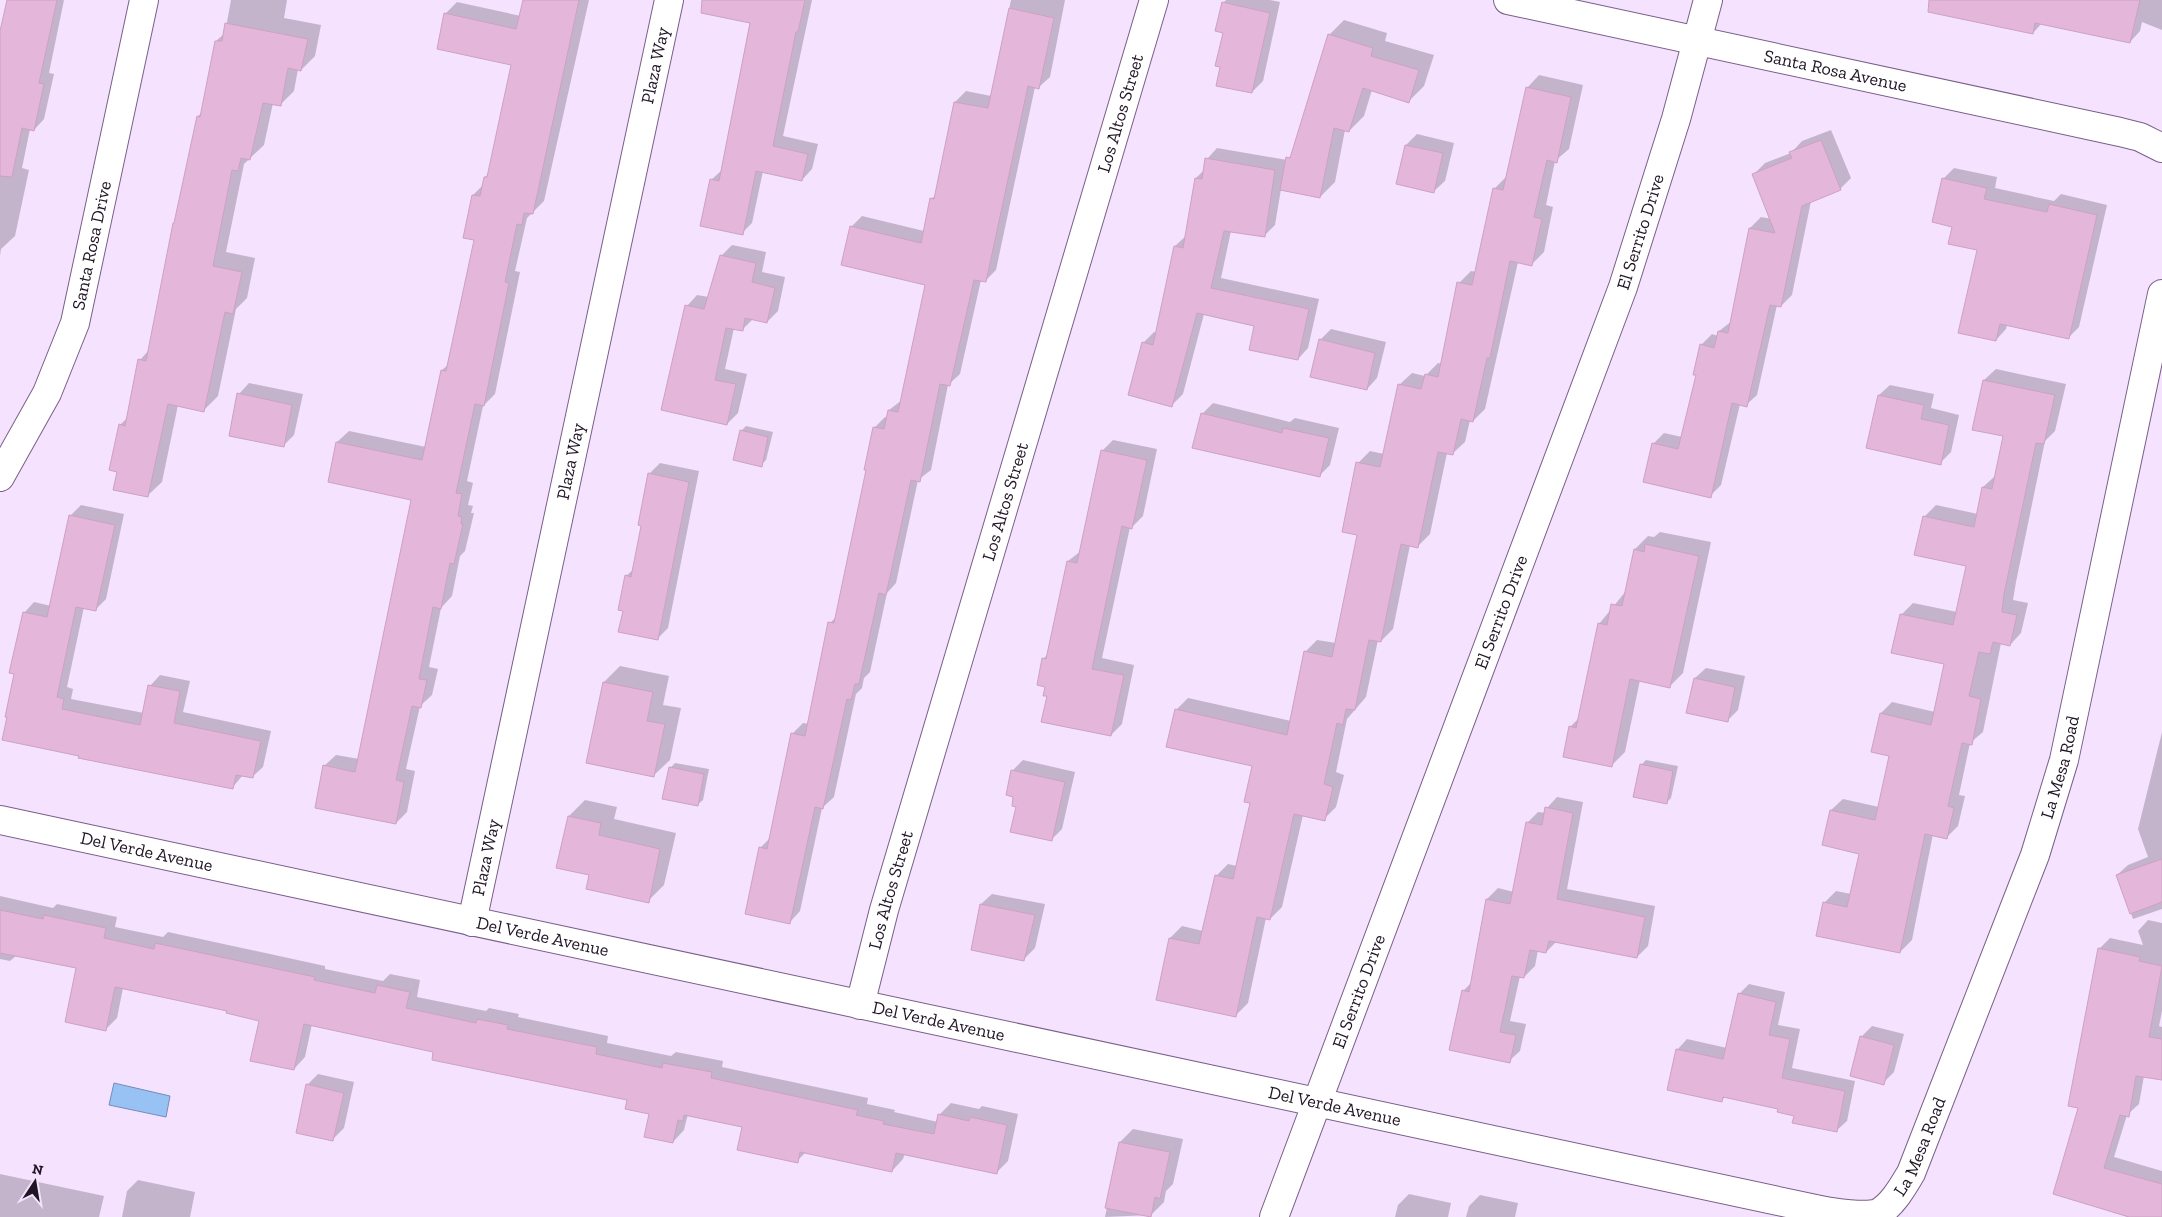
<svg xmlns="http://www.w3.org/2000/svg" width="2162" height="1217" viewBox="0 0 2162 1217" font-family="'Zilla Slab',serif">
<style>
.water{fill:#98c1f4;stroke:#748db6}
.shadow{fill:#0003}
.building{fill:#e4b7da;stroke:#cda1c3}
.lines{fill:none;stroke-linecap:round;stroke-linejoin:round}
.street-casing{stroke:#7a5f88;stroke-width:30}
.street{stroke:#fff;stroke-width:28}
.labels{text-anchor:middle;dominant-baseline:central;stroke-width:4;stroke-linejoin:round;paint-order:stroke}
.street-label{font-size:18px;fill:#201525;stroke:#f4e2fe}
</style>
<rect width="100%" height="100%" fill="#f4e2fe"/>
<path class="water" d="M 114,1083 L 170,1096 L 166,1117 L 109,1105 Z"/>
<path class="shadow" d="M 8,0 L 64,0 L 49,73 L 54,74 L 44,119 L 34,130 L 30,129 L 22,168 L 29,170 L 15,236 L 1,249 L 0,256 L 0,37 Z
M 231,0 L 287,0 L 284,18 L 321,25 L 315,56 L 301,70 L 298,69 L 294,91 L 280,105 L 273,103 L 264,145 L 244,164 L 226,252 L 255,258 L 247,298 L 236,309 L 218,396 L 204,410 L 178,405 L 162,482 L 147,496 L 118,471 L 120,425 L 128,417 L 140,360 L 149,350 L 198,116 L 203,112 L 216,41 L 225,33 Z
M 524,0 L 589,0 L 544,201 L 527,218 L 515,271 L 520,272 L 495,394 L 483,406 L 467,481 L 473,483 L 468,505 L 473,506 L 471,513 L 474,513 L 465,551 L 460,556 L 452,596 L 441,608 L 429,667 L 438,669 L 432,695 L 420,706 L 406,769 L 415,771 L 407,812 L 396,823 L 324,766 L 336,755 L 359,759 L 413,499 L 337,442 L 349,431 L 426,447 L 442,370 L 449,364 L 475,240 L 473,195 L 483,185 L 485,177 L 490,173 L 512,64 L 445,14 L 457,2 L 521,16 Z
M 754,0 L 812,0 L 783,136 L 818,144 L 812,169 L 802,180 L 763,171 L 752,223 L 742,233 L 711,180 L 722,170 Z
M 1011,0 L 1065,0 L 1050,77 L 1039,87 L 1035,87 L 996,270 L 985,281 L 981,280 L 960,374 L 948,385 L 931,470 L 918,480 L 896,583 L 887,593 L 870,672 L 864,678 L 862,688 L 856,694 L 834,797 L 822,808 L 800,911 L 790,922 L 760,848 L 771,837 L 792,734 L 803,723 L 809,724 L 830,623 L 837,616 L 868,469 L 874,428 L 885,417 L 888,418 L 889,410 L 902,400 L 927,284 L 851,227 L 862,216 L 924,231 L 931,199 L 937,194 L 955,102 L 966,91 L 991,96 Z
M 1226,0 L 1270,0 L 1280,2 L 1263,81 L 1252,92 L 1222,66 L 1223,3 Z
M 1973,0 L 2162,0 L 2162,30 L 2142,22 L 2140,31 L 2130,42 L 2042,23 L 2033,33 Z
M 1344,20 L 1387,33 L 1385,41 L 1434,55 L 1424,86 L 1409,101 L 1372,90 L 1364,116 L 1349,131 L 1345,130 L 1335,182 L 1320,197 L 1281,189 L 1275,225 L 1264,236 L 1231,231 L 1221,278 L 1319,299 L 1308,348 L 1298,359 L 1256,325 L 1204,314 L 1183,394 L 1172,405 L 1143,343 L 1154,332 L 1156,333 L 1175,246 L 1187,235 L 1196,178 L 1205,169 L 1207,159 L 1217,148 L 1287,160 L 1294,152 L 1329,35 Z
M 1539,75 L 1583,85 L 1569,149 L 1555,161 L 1546,205 L 1553,207 L 1544,252 L 1532,264 L 1518,262 L 1485,409 L 1473,421 L 1470,420 L 1465,442 L 1452,454 L 1447,453 L 1430,534 L 1418,546 L 1410,545 L 1393,629 L 1381,641 L 1378,640 L 1366,697 L 1347,719 L 1336,772 L 1344,775 L 1336,807 L 1324,819 L 1303,815 L 1282,907 L 1270,919 L 1266,918 L 1248,1003 L 1236,1015 L 1170,938 L 1182,926 L 1203,931 L 1216,876 L 1228,864 L 1237,866 L 1251,802 L 1253,766 L 1176,710 L 1188,698 L 1291,721 L 1305,652 L 1317,640 L 1336,643 L 1359,534 L 1358,463 L 1370,451 L 1384,454 L 1399,385 L 1412,373 L 1425,376 L 1438,363 L 1442,364 L 1459,283 L 1471,271 L 1477,272 L 1494,189 L 1506,177 L 1527,88 Z
M 1831,130 L 1851,178 L 1840,189 L 1811,201 L 1792,295 L 1781,306 L 1777,305 L 1757,395 L 1746,405 L 1740,404 L 1721,485 L 1710,496 L 1653,444 L 1664,433 L 1682,437 L 1697,374 L 1701,345 L 1712,334 L 1718,336 L 1719,331 L 1732,321 L 1750,228 L 1761,217 L 1772,219 L 1754,174 L 1765,163 L 1791,153 L 1802,141 Z
M 1417,134 L 1454,143 L 1445,181 L 1434,191 L 1406,145 Z
M 1954,168 L 1997,177 L 1995,188 L 2054,201 L 2061,194 L 2107,205 L 2079,327 L 2068,338 L 2007,325 L 2006,329 L 1996,340 L 1978,249 L 1953,226 L 1943,179 Z
M 732,245 L 766,252 L 762,272 L 785,277 L 778,311 L 767,322 L 753,319 L 742,330 L 734,328 L 725,369 L 747,374 L 738,413 L 727,424 L 687,306 L 697,295 L 709,297 L 721,256 Z
M 1331,329 L 1386,342 L 1377,378 L 1367,389 L 1320,340 Z
M 1996,369 L 2066,384 L 2055,431 L 2045,441 L 2016,582 L 2013,600 L 2028,603 L 2021,633 L 2010,645 L 2001,643 L 1983,732 L 1970,743 L 1959,795 L 1965,796 L 1958,826 L 1947,837 L 1933,834 L 1912,940 L 1900,952 L 1824,903 L 1836,891 L 1851,894 L 1860,853 L 1831,810 L 1843,799 L 1879,807 L 1891,755 L 1881,713 L 1892,702 L 1935,712 L 1945,663 L 1901,615 L 1913,603 L 1957,612 L 1967,565 L 1924,517 L 1936,505 L 1978,514 L 1983,487 L 1995,476 L 2004,435 L 1984,380 Z
M 249,383 L 303,394 L 294,435 L 284,445 L 239,394 Z
M 1890,385 L 1934,394 L 1931,408 L 1959,415 L 1951,452 L 1940,463 L 1879,395 Z
M 1213,403 L 1290,422 L 1295,418 L 1339,428 L 1330,465 L 1319,476 L 1202,414 Z
M 746,426 L 773,432 L 766,460 L 761,465 L 741,431 Z
M 1113,440 L 1157,449 L 1143,516 L 1132,527 L 1130,527 L 1102,658 L 1134,665 L 1122,724 L 1111,735 L 1048,696 L 1043,659 L 1048,654 L 1068,561 L 1081,551 L 1102,451 Z
M 660,463 L 699,471 L 668,628 L 657,639 L 624,610 L 626,576 L 634,569 L 643,525 L 649,474 Z
M 81,505 L 124,514 L 106,599 L 95,610 L 84,607 L 67,687 L 73,689 L 71,699 L 144,713 L 150,686 L 160,675 L 190,681 L 183,712 L 271,731 L 263,767 L 252,777 L 243,775 L 232,788 L 80,755 L 16,673 L 24,613 L 34,602 L 51,606 L 70,516 Z
M 1660,532 L 1711,542 L 1683,673 L 1670,686 L 1640,680 L 1625,752 L 1611,766 L 1570,727 L 1579,718 L 1599,624 L 1626,591 L 1635,549 L 1648,536 L 1654,537 Z
M 620,666 L 669,676 L 663,705 L 681,708 L 670,760 L 653,776 L 604,682 Z
M 1706,668 L 1745,676 L 1738,710 L 1727,721 L 1695,678 Z
M 2162,732 L 2162,909 L 2133,919 L 2117,875 L 2128,865 L 2148,857 L 2138,829 Z
M 1023,760 L 1075,772 L 1062,829 L 1051,840 L 1018,806 L 1012,771 Z
M 1646,760 L 1678,766 L 1671,798 L 1666,803 L 1641,765 Z
M 675,763 L 709,769 L 703,800 L 697,805 L 670,768 Z
M 1557,797 L 1583,802 L 1567,889 L 1655,906 L 1648,946 L 1637,957 L 1556,942 L 1546,952 L 1538,950 L 1535,966 L 1524,977 L 1520,976 L 1510,1021 L 1526,1024 L 1520,1051 L 1509,1061 L 1463,991 L 1472,982 L 1487,899 L 1498,888 L 1514,892 L 1527,823 L 1538,812 L 1546,813 L 1547,808 Z
M 585,800 L 617,807 L 614,819 L 676,833 L 664,885 L 648,901 L 590,874 L 569,816 Z
M 992,894 L 1045,904 L 1035,948 L 1024,959 L 981,904 Z
M 0,896 L 53,908 L 57,904 L 117,917 L 115,927 L 163,937 L 168,932 L 325,966 L 325,969 L 383,981 L 390,974 L 420,980 L 417,997 L 486,1011 L 489,1008 L 519,1014 L 518,1017 L 608,1036 L 607,1043 L 671,1056 L 676,1052 L 723,1061 L 722,1067 L 868,1098 L 867,1104 L 895,1110 L 894,1112 L 938,1122 L 939,1115 L 951,1103 L 979,1109 L 982,1106 L 1018,1114 L 1008,1161 L 996,1173 L 905,1153 L 903,1159 L 892,1171 L 806,1152 L 797,1161 L 743,1126 L 688,1114 L 684,1130 L 673,1142 L 650,1113 L 628,1099 L 435,1051 L 312,1024 L 305,1057 L 294,1069 L 261,1020 L 228,1010 L 123,988 L 117,1018 L 106,1029 L 78,967 L 17,955 L 10,961 L 0,959 Z
M 2148,920 L 2162,923 L 2162,1011 L 2159,1026 L 2162,1027 L 2162,1079 L 2144,1076 L 2139,1104 L 2127,1115 L 2114,1157 L 2162,1171 L 2162,1217 L 2128,1217 L 2054,1193 L 2079,1107 L 2099,949 L 2110,938 L 2143,945 L 2138,931 Z
M 1749,984 L 1785,992 L 1778,1025 L 1800,1029 L 1792,1068 L 1855,1081 L 1847,1121 L 1836,1131 L 1779,1108 L 1725,1097 L 1722,1100 L 1677,1050 L 1687,1039 L 1727,1048 L 1739,994 Z
M 1872,1026 L 1904,1034 L 1894,1072 L 1883,1083 L 1861,1037 Z
M 318,1074 L 354,1082 L 344,1128 L 333,1139 L 307,1085 Z
M 1133,1129 L 1183,1139 L 1173,1184 L 1166,1191 L 1164,1202 L 1151,1215 L 1105,1217 L 1120,1142 Z
M 0,1174 L 104,1196 L 99,1217 L 0,1217 Z
M 138,1180 L 195,1192 L 190,1217 L 122,1217 L 127,1191 Z
M 1409,1194 L 1451,1203 L 1448,1217 L 1395,1217 L 1398,1205 Z
M 1480,1195 L 1518,1203 L 1515,1217 L 1466,1217 L 1469,1206 Z"/>
<path class="building" d="M 7,0 L 57,0 L 39,83 L 44,84 L 34,131 L 22,128 L 12,177 L 0,176 L 0,31 Z
M 523,0 L 579,0 L 533,214 L 524,213 L 522,225 L 517,224 L 505,282 L 509,283 L 484,406 L 475,404 L 456,493 L 462,494 L 458,516 L 462,517 L 461,524 L 463,524 L 454,564 L 450,563 L 441,609 L 433,607 L 419,679 L 427,680 L 421,708 L 412,706 L 396,780 L 404,782 L 396,824 L 315,808 L 323,765 L 355,772 L 411,500 L 328,482 L 336,442 L 422,460 L 441,370 L 446,371 L 474,240 L 463,238 L 472,195 L 480,196 L 484,177 L 487,177 L 511,65 L 437,49 L 444,13 L 516,29 Z
M 702,0 L 805,0 L 798,32 L 796,32 L 773,146 L 808,154 L 802,181 L 756,171 L 743,235 L 700,226 L 710,179 L 719,181 L 750,23 L 701,13 Z
M 1929,0 L 2140,0 L 2130,43 L 2035,23 L 2033,34 L 1928,12 Z
M 1222,2 L 1270,13 L 1252,93 L 1216,86 L 1220,67 L 1215,66 L 1223,33 L 1215,31 Z
M 1009,8 L 1054,18 L 1039,89 L 1028,86 L 986,282 L 974,280 L 950,386 L 940,384 L 920,482 L 911,480 L 886,595 L 879,593 L 859,684 L 855,684 L 851,700 L 847,699 L 823,809 L 815,807 L 790,924 L 745,914 L 759,847 L 767,849 L 791,733 L 805,736 L 828,622 L 834,623 L 866,470 L 864,470 L 873,427 L 884,429 L 888,410 L 898,412 L 925,285 L 841,265 L 850,226 L 921,243 L 930,198 L 934,199 L 954,102 L 988,108 Z
M 225,23 L 308,39 L 301,71 L 288,68 L 281,106 L 263,103 L 250,160 L 241,158 L 238,171 L 232,170 L 213,266 L 242,272 L 233,314 L 225,312 L 204,412 L 168,404 L 148,497 L 113,490 L 117,472 L 109,470 L 119,424 L 125,426 L 138,359 L 146,361 L 173,223 L 174,223 L 197,116 L 200,117 L 215,41 L 222,41 Z
M 1328,34 L 1373,48 L 1371,56 L 1419,70 L 1409,103 L 1363,88 L 1349,132 L 1334,128 L 1320,198 L 1280,190 L 1286,157 L 1290,158 Z
M 1526,87 L 1571,97 L 1557,163 L 1547,160 L 1534,217 L 1542,219 L 1532,266 L 1510,261 L 1490,358 L 1487,358 L 1473,422 L 1461,419 L 1453,455 L 1438,452 L 1418,548 L 1401,544 L 1381,642 L 1369,640 L 1355,710 L 1346,709 L 1343,725 L 1337,723 L 1324,784 L 1333,787 L 1325,821 L 1294,814 L 1270,920 L 1257,917 L 1236,1017 L 1156,1000 L 1169,938 L 1199,944 L 1215,875 L 1233,879 L 1250,803 L 1244,802 L 1252,766 L 1166,747 L 1175,709 L 1287,735 L 1304,651 L 1332,657 L 1357,535 L 1342,532 L 1356,462 L 1380,467 L 1398,384 L 1421,389 L 1425,374 L 1438,377 L 1457,282 L 1472,285 L 1493,188 L 1503,190 Z
M 1821,140 L 1841,190 L 1802,206 L 1781,307 L 1770,305 L 1747,407 L 1732,403 L 1711,498 L 1643,482 L 1652,443 L 1678,449 L 1696,375 L 1693,375 L 1700,344 L 1714,348 L 1718,331 L 1728,333 L 1749,228 L 1775,233 L 1752,174 L 1792,158 L 1789,152 Z
M 1405,145 L 1443,153 L 1434,193 L 1396,184 Z
M 1205,158 L 1275,170 L 1265,237 L 1224,231 L 1211,288 L 1309,309 L 1298,360 L 1249,350 L 1254,326 L 1197,313 L 1172,407 L 1128,395 L 1142,342 L 1153,345 L 1174,246 L 1183,248 L 1195,178 L 1202,179 Z
M 1942,178 L 1987,188 L 1984,199 L 2047,212 L 2049,204 L 2097,215 L 2069,339 L 2000,324 L 1996,341 L 1958,333 L 1977,250 L 1948,244 L 1952,227 L 1932,222 Z
M 720,255 L 756,263 L 752,282 L 775,288 L 767,323 L 745,318 L 743,331 L 726,328 L 715,380 L 736,384 L 727,425 L 661,410 L 685,305 L 704,309 Z
M 1319,339 L 1375,353 L 1367,390 L 1310,377 Z
M 1983,380 L 2055,395 L 2044,444 L 2036,443 L 2004,594 L 2002,612 L 2017,615 L 2010,646 L 1993,642 L 1990,654 L 1979,652 L 1969,696 L 1981,699 L 1972,745 L 1962,743 L 1948,806 L 1954,808 L 1947,839 L 1925,834 L 1900,953 L 1816,936 L 1823,902 L 1847,907 L 1859,854 L 1822,845 L 1830,810 L 1875,820 L 1889,756 L 1871,752 L 1880,713 L 1931,725 L 1944,664 L 1891,653 L 1900,614 L 1953,625 L 1966,566 L 1914,555 L 1923,516 L 1974,527 L 1982,487 L 1992,489 L 2003,436 L 1972,430 Z
M 237,393 L 292,405 L 284,447 L 229,436 Z
M 1878,395 L 1924,405 L 1921,419 L 1949,425 L 1941,465 L 1866,448 Z
M 1201,413 L 1282,433 L 1283,428 L 1329,438 L 1320,477 L 1192,448 Z
M 740,430 L 768,437 L 762,467 L 733,460 Z
M 1101,450 L 1147,460 L 1132,529 L 1122,526 L 1092,669 L 1124,675 L 1111,736 L 1041,722 L 1047,696 L 1043,696 L 1045,687 L 1037,685 L 1042,658 L 1046,659 L 1067,561 L 1077,563 Z
M 648,473 L 689,482 L 658,640 L 618,632 L 623,611 L 618,610 L 625,575 L 631,577 L 641,526 L 638,525 Z
M 69,515 L 115,525 L 96,611 L 76,607 L 57,697 L 64,699 L 62,709 L 140,725 L 148,685 L 180,691 L 174,723 L 261,741 L 253,778 L 236,775 L 233,789 L 78,758 L 79,756 L 2,740 L 7,717 L 5,717 L 14,674 L 9,673 L 23,612 L 47,617 Z
M 1645,544 L 1699,556 L 1670,688 L 1630,679 L 1612,767 L 1563,757 L 1569,726 L 1576,728 L 1598,623 L 1607,625 L 1611,604 L 1622,606 L 1634,549 L 1644,552 Z
M 1694,678 L 1735,687 L 1728,722 L 1686,713 Z
M 603,682 L 653,692 L 647,721 L 665,724 L 654,777 L 586,763 Z
M 1640,764 L 1673,771 L 1667,804 L 1633,797 Z
M 669,767 L 704,774 L 698,806 L 662,799 Z
M 1011,770 L 1065,782 L 1052,841 L 1010,832 L 1016,807 L 1012,806 L 1013,797 L 1006,795 Z
M 1545,807 L 1573,813 L 1557,899 L 1645,917 L 1637,958 L 1549,941 L 1546,953 L 1530,950 L 1524,978 L 1512,976 L 1500,1032 L 1516,1035 L 1510,1063 L 1449,1050 L 1462,990 L 1469,992 L 1486,899 L 1510,904 L 1526,822 L 1542,825 Z
M 568,816 L 601,823 L 599,835 L 660,849 L 649,903 L 586,889 L 589,875 L 556,868 Z
M 2162,859 L 2162,902 L 2130,914 L 2116,875 Z
M 980,904 L 1035,915 L 1024,961 L 971,950 Z
M 0,910 L 43,919 L 44,915 L 106,928 L 104,938 L 154,949 L 155,943 L 315,977 L 314,980 L 375,993 L 377,985 L 410,992 L 406,1008 L 476,1023 L 477,1019 L 508,1025 L 507,1029 L 597,1047 L 596,1054 L 662,1068 L 663,1063 L 712,1072 L 711,1078 L 858,1110 L 856,1115 L 884,1121 L 883,1124 L 934,1134 L 938,1114 L 969,1121 L 970,1117 L 1007,1125 L 997,1174 L 896,1153 L 892,1172 L 800,1152 L 798,1163 L 737,1150 L 742,1127 L 684,1115 L 683,1121 L 678,1120 L 673,1143 L 644,1137 L 649,1114 L 625,1109 L 627,1100 L 432,1060 L 433,1052 L 304,1024 L 294,1070 L 250,1061 L 259,1021 L 226,1013 L 227,1011 L 115,987 L 106,1031 L 65,1022 L 76,968 L 0,953 Z
M 2098,948 L 2140,957 L 2139,961 L 2162,966 L 2149,1037 L 2162,1039 L 2162,1080 L 2136,1076 L 2129,1117 L 2120,1115 L 2104,1168 L 2162,1184 L 2162,1217 L 2129,1217 L 2053,1194 L 2078,1108 L 2068,1106 Z
M 1738,993 L 1776,1002 L 1769,1035 L 1790,1039 L 1782,1078 L 1845,1091 L 1837,1132 L 1792,1123 L 1794,1116 L 1777,1112 L 1778,1109 L 1723,1097 L 1722,1102 L 1667,1090 L 1676,1049 L 1723,1059 Z
M 1860,1036 L 1894,1045 L 1884,1085 L 1850,1076 Z
M 306,1084 L 344,1093 L 333,1141 L 296,1133 Z
M 1119,1142 L 1170,1152 L 1160,1199 L 1155,1197 L 1151,1217 L 1105,1208 Z"/>
<g class="lines">
<defs>
<g id="street">
<path id="s1" d="M 1508,0 L 2120,132 L 2140,137 L 2162,148"/>
<path id="s2" d="M 0,477 L 47,393 L 75,323 L 144,0"/>
<path id="s3" d="M 0,820 L 1820,1210 C 1834,1213 1866,1217 1878,1213 C 1893,1205 1903,1186 1911,1173 L 2035,855 L 2064,760 L 2162,294"/>
<path id="s4" d="M 472,922 L 669,0"/>
<path id="s5" d="M 860,1005 L 884,910 L 1154,0"/>
<path id="s6" d="M 1274,1217 L 1623,287 L 1676,119 L 1708,0"/>
</g>
</defs>
<use href="#street" class="street-casing"/>
<use href="#street" class="street"/>
</g>
<g class="labels">
<g class="street-label">
<text stroke="none"><textPath href="#s4" startOffset="876">Plaza Way</textPath></text>
<text stroke="none"><textPath href="#s1" startOffset="335">Santa Rosa Avenue</textPath></text>
<text stroke="none"><textPath href="#s5" startOffset="929">Los Altos Street</textPath></text>
<text stroke="none"><textPath href="#s6" startOffset="1051">El Serrito Drive</textPath></text>
<text stroke="none"><textPath href="#s2" startOffset="251">Santa Rosa Drive</textPath></text>
<text stroke="none"><textPath href="#s4" startOffset="471">Plaza Way</textPath></text>
<text stroke="none"><textPath href="#s5" startOffset="524">Los Altos Street</textPath></text>
<text stroke="none"><textPath href="#s6" startOffset="646">El Serrito Drive</textPath></text>
<text stroke="none"><textPath href="#s3" startOffset="2405">La Mesa Road</textPath></text>
<text stroke="none"><textPath href="#s3" startOffset="150">Del Verde Avenue</textPath></text>
<text stroke="none"><textPath href="#s4" startOffset="66">Plaza Way</textPath></text>
<text stroke="none"><textPath href="#s5" startOffset="119">Los Altos Street</textPath></text>
<text stroke="none"><textPath href="#s3" startOffset="555">Del Verde Avenue</textPath></text>
<text stroke="none"><textPath href="#s6" startOffset="241">El Serrito Drive</textPath></text>
<text stroke="none"><textPath href="#s3" startOffset="960">Del Verde Avenue</textPath></text>
<text stroke="none"><textPath href="#s3" startOffset="1365">Del Verde Avenue</textPath></text>
<text stroke="none"><textPath href="#s3" startOffset="2000">La Mesa Road</textPath></text>
</g>
</g>
<g transform="translate(35 1182) rotate(12)" stroke="#f4e2fe" stroke-width="4" paint-order="stroke">
<path d="M0-4L9 19L0 12L-9 19Z" fill="#201525"/>
<text y="-8" font-size="14" font-weight="bold" text-anchor="middle" fill="#201525">N</text>
</g>
</svg>
